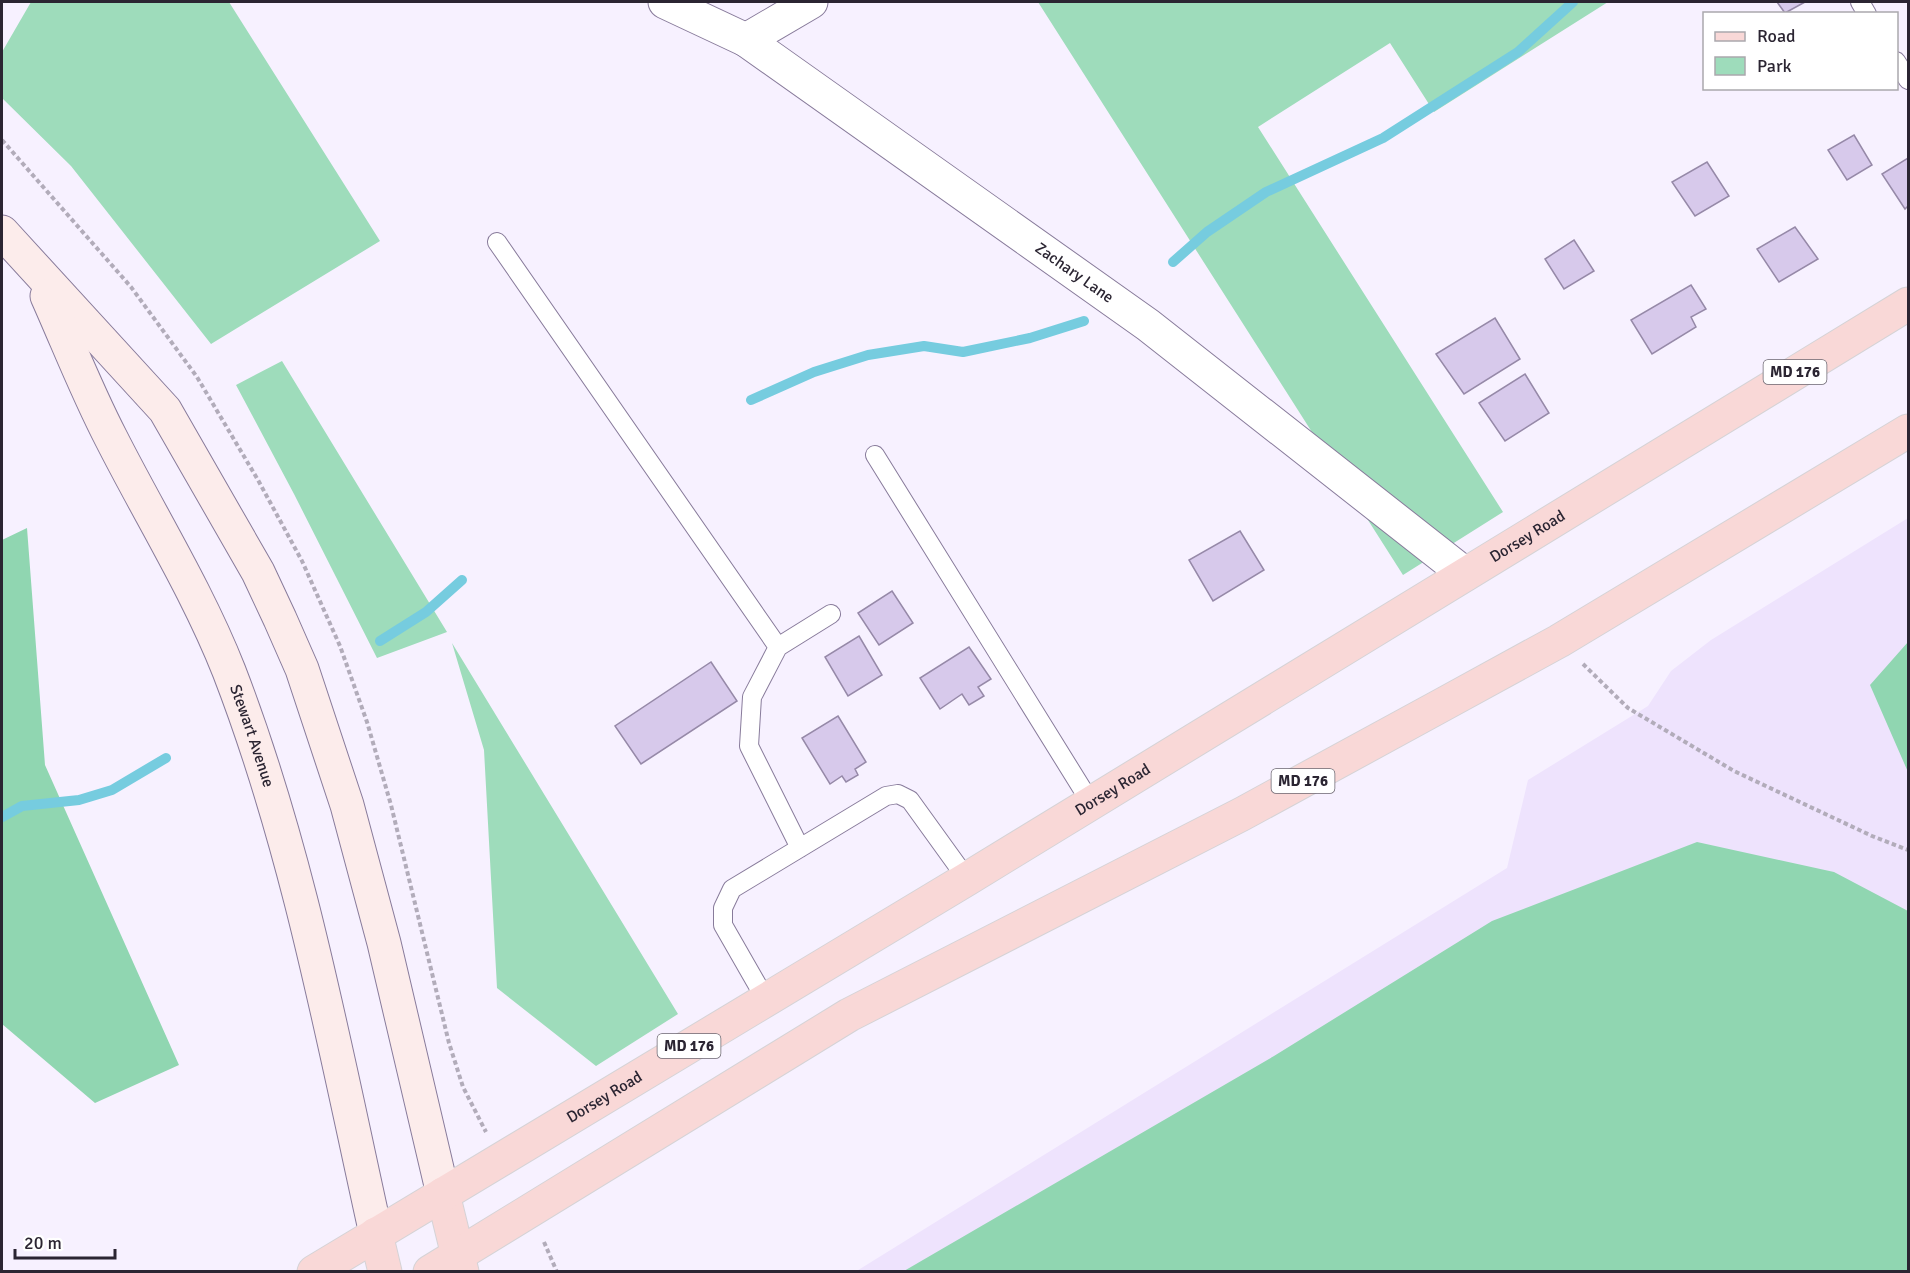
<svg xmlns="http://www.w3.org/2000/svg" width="1910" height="1273" viewBox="0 0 1910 1273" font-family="Signika,sans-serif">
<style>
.built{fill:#eee3fd}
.green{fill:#9edcbb}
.forest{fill:#90d6b1}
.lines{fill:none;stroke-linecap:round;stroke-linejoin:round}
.stream{stroke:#76ccdf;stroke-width:10}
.building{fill:#d7c9eb;stroke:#9689a8;stroke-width:1.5}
.lane-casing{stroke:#887b9b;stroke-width:20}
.street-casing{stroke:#887b9b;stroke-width:35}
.secondary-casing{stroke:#887b9b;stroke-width:35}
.primary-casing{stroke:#d5d3d6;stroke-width:35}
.path{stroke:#b2acba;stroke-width:4;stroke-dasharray:4.5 3;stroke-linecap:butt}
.lane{stroke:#fff;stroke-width:18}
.street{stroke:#fff;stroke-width:33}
.secondary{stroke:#fceceb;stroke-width:33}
.primary{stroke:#f9d8d7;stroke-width:33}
.labels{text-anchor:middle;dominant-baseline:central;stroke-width:5;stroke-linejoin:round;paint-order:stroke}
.shield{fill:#fff;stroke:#6b6670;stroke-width:1.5}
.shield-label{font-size:15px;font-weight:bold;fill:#2b2532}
.street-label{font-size:16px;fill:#2b2532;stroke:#fff}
</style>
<rect width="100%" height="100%" fill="#f7f1ff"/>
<path class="built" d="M 1908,518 L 1908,1271 L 855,1272 L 1507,868 L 1528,780 L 1648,706 L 1671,671 L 1711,640 Z"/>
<path class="green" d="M 31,2 L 229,2 L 380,241 L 211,344 L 71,166 L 2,98 L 2,52 Z
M 1038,2 L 1608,2 L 1434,112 L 1390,43 L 1258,127 L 1503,512 L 1403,575 Z
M 282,361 L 447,632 L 377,658 L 294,494 L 236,385 Z
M 452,643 L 678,1014 L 596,1066 L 497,988 L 484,750 Z"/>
<path class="forest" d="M 27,528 L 45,765 L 179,1065 L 95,1103 L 2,1024 L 2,540 Z
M 1908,642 L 1908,772 L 1870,685 Z
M 1697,842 L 1834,872 L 1908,911 L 1908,1271 L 904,1271 L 1274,1056 L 1492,921 Z"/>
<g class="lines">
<path class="stream" d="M 1173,262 L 1207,232 L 1266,192 L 1383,138 L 1518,52 L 1573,2
M 751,400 L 814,372 L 868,355 L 924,346 L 963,352 L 1030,338 L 1084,321
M 380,641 L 426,612 L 462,580
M 2,817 L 22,806 L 79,800 L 112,790 L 166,758"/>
</g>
<path class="building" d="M 1777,2 L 1805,2 L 1785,13 Z
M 1854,135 L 1872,165 L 1847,180 L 1828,150 Z
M 1908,158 L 1908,206 L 1905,209 L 1882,174 Z
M 1707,162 L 1729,196 L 1695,216 L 1672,182 Z
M 1795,227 L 1818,259 L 1779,282 L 1757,249 Z
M 1574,240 L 1594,271 L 1564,289 L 1545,259 Z
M 1691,285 L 1706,309 L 1691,317 L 1696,327 L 1652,354 L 1631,320 Z
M 1495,318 L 1520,359 L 1464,394 L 1436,354 Z
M 1525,374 L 1549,413 L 1505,441 L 1479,403 Z
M 1240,531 L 1264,570 L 1213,601 L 1189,560 Z
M 892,591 L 913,623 L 879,645 L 858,613 Z
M 859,636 L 882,675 L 848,696 L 825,657 Z
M 969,647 L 991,679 L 978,687 L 984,696 L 969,705 L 962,694 L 940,709 L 920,678 Z
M 711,662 L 737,701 L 641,764 L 615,726 Z
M 838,716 L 866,762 L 855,769 L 858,775 L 846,782 L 842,776 L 830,784 L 802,738 Z"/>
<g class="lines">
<defs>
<path id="lane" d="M 1860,2 L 1867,14
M 1896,61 L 1908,80
M 497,242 L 778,647
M 875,455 L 1091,803
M 800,848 L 749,746 L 752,697 L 778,647 L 831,614
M 766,1000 L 723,925 L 723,908 L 732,889 L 886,796 L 898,794 L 910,800 L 967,879"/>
<g id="street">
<path id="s1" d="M 665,2 L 746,40 L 1148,325 L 1465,574"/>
<path d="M 746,40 L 811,2"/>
</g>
<g id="secondary">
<path d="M 2,232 L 165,410 L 258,572 L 280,619 L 302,669 L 347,805 L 384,943 L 443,1194"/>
<path id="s2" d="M 47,296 C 68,343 87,392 111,438 C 150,515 197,590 229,671 C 299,852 334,1045 376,1234"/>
</g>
<g id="primary">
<path d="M 443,1194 L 462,1272"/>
<path d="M 376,1234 L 385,1272"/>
<path id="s3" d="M 314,1272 L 967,879 L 1908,304"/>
<path d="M 430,1272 L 849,1015 L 1242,814 L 1442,705 L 1559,641 L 1908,431"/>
</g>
</defs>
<use href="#lane" class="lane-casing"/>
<use href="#street" class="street-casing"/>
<use href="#secondary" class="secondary-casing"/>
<use href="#primary" class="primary-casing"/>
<path class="path" d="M 2,140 L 131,287 L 197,377 L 258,480 L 302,561 L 340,646 L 367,722 L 391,805 L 449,1043 L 463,1087 L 486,1132
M 1583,664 L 1628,708 L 1734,771 L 1872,836 L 1908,850
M 544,1242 L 557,1272"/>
<use href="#lane" class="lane"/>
<use href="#street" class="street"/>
<use href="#secondary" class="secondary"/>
<use href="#primary" class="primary"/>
</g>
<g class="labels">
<g class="shield">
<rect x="1763.5" y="360" width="63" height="24" rx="4.5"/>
<rect x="1271.5" y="769" width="63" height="24" rx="4.5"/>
<rect x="657.5" y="1034" width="63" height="24" rx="4.5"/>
</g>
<g class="shield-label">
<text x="1795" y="372">MD 176</text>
<text x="1303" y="781">MD 176</text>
<text x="689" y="1046">MD 176</text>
</g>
<g class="street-label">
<text stroke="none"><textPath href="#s1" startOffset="492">Zachary Lane</textPath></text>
<text stroke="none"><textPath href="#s3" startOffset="1419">Dorsey Road</textPath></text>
<text stroke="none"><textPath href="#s2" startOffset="486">Stewart Avenue</textPath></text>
<text stroke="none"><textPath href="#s3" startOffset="933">Dorsey Road</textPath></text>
<text stroke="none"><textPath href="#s3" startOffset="339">Dorsey Road</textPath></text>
</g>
</g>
<rect width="1910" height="1273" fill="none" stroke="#2b2532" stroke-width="6"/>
<rect x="1703" y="12" width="195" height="78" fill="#ffffff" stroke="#aaa8ad" stroke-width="1.5"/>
<rect x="1715" y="32" width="30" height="9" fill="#f9d8d7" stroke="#aaa8ad" stroke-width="1.5"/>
<text x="1757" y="42" font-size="18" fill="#2b2532">Road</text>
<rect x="1715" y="57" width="30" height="18" fill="#9edcbb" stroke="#aaa8ad" stroke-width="1.5"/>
<text x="1757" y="72" font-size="18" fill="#2b2532">Park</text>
<path d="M15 1249v9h100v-9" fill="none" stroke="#2b2532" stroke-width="3"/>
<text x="24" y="1249" font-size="18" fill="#2b2532" stroke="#ffffff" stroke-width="4.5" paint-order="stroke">20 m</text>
</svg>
